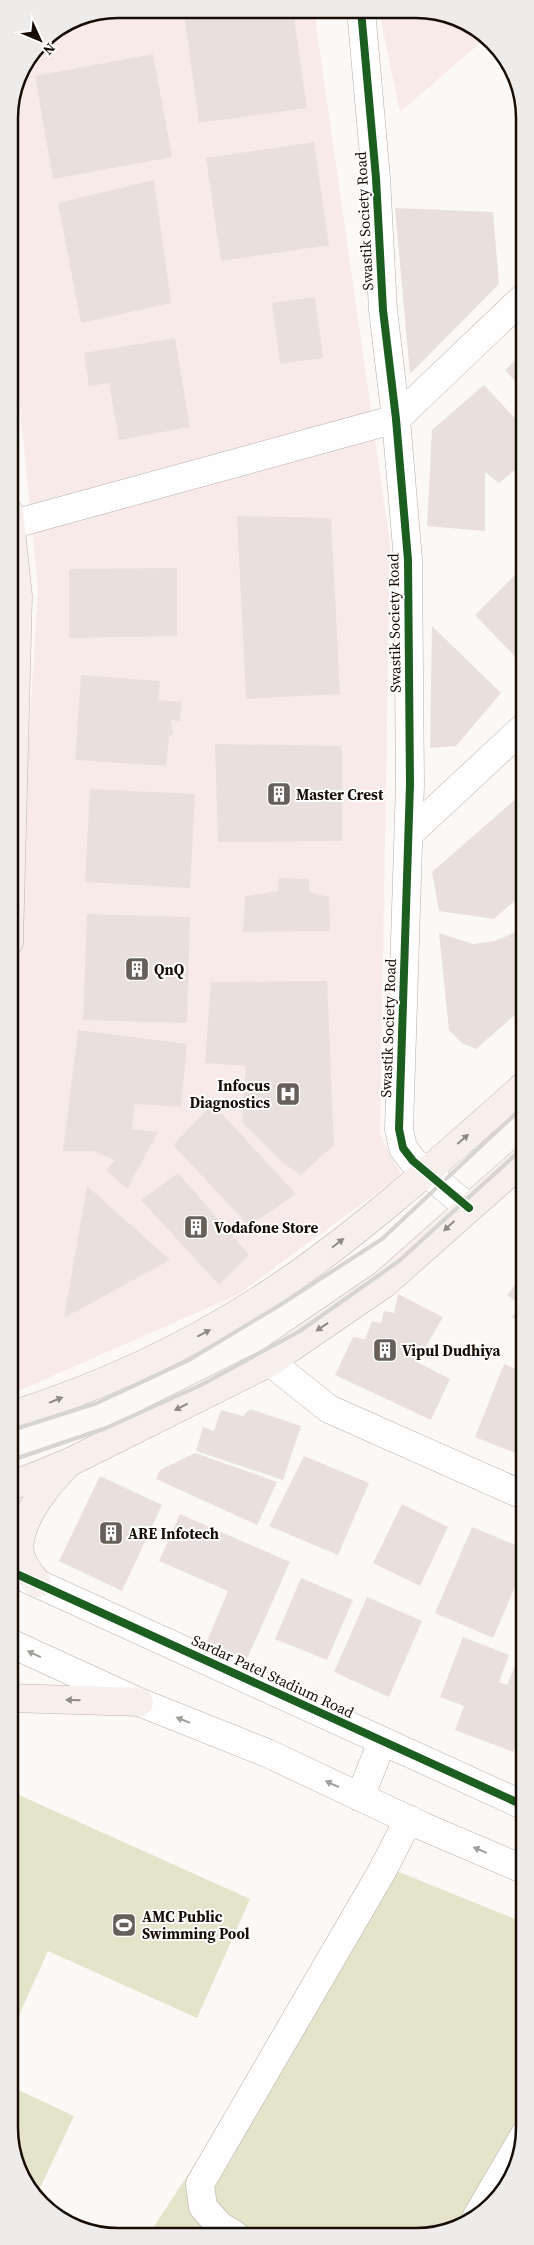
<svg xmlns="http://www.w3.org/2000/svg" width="534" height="2245" viewBox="0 0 534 2245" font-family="'Source Serif 4',serif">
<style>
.commercial{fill:#f8eae9}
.green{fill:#e3e4ca}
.building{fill:#e9e0dd}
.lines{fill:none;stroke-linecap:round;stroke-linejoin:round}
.minor-casing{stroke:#b6aea9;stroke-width:29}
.major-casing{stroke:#c0b2ab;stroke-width:29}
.minor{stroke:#fefefe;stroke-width:28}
.major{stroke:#f6efeb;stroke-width:28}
.rail{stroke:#d6d5d4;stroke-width:4}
.cycleway-casing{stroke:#fff;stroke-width:11}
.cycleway{stroke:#1b5e20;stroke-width:8}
.oneway{fill:#928984}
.oneway2{fill:#a29e9a}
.labels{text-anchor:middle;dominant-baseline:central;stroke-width:4;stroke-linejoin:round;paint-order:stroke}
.street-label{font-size:15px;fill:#180d05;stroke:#fff}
.poi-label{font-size:15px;font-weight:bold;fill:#180d05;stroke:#fff;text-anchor:start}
.rim{fill:none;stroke:#180d05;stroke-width:2.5}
</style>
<rect width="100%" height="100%" fill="#fbf8f5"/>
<path class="commercial" d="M 117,9 L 314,10 L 390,544 L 380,1135 L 401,1175 L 237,1295 L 9,1395 L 9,1066 L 38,589 L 9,296 L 9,110 L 17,75 L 41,40 L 76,17 Z
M 379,11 L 438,11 L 487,37 L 400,112 Z"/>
<path class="green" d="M 10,1791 L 250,1899 L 197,2018 L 48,1951 L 10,2035 Z
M 389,1868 L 525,1923 L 525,2135 L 471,2222 L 431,2235 L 149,2234 Z
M 10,2086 L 74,2116 L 40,2188 L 28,2183 L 10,2142 Z"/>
<path class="building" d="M 257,10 L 293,10 L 307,108 L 199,123 L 185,20 Z
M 153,54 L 172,157 L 53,179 L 35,76 Z
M 314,142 L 329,245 L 221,261 L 206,158 Z
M 154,180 L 171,303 L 81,323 L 58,203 Z
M 395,208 L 493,212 L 499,284 L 410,374 Z
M 315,297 L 323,358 L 280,364 L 272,303 Z
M 175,338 L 190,427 L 119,440 L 109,383 L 89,386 L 84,353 Z
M 524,352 L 524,391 L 505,370 Z
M 484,385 L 524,428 L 524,462 L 499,483 L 485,472 L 485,531 L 427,526 L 432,430 Z
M 237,516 L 331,518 L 340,694 L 246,699 Z
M 177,568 L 177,636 L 69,638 L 69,569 Z
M 521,569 L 524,573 L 524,666 L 475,615 Z
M 432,626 L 501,693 L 456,746 L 430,748 Z
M 81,675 L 160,681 L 158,700 L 182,702 L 180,721 L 171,720 L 173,734 L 169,736 L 166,766 L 75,760 Z
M 215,744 L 342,746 L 342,841 L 218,842 Z
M 90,789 L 195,794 L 190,888 L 85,882 Z
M 525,791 L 525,892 L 494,919 L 439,911 L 432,872 Z
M 279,878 L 309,879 L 309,892 L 329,897 L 330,931 L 243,932 L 245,896 L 278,891 Z
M 87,914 L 190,917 L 187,1023 L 83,1020 Z
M 520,930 L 525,933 L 525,1006 L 476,1049 L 462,1043 L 449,1030 L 439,933 L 473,944 L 495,941 Z
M 327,981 L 334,1145 L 301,1175 L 283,1163 L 242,1122 L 246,1066 L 205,1063 L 211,982 Z
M 78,1030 L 187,1044 L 181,1107 L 135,1104 L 132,1129 L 158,1132 L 127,1189 L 106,1170 L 115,1160 L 93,1151 L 63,1151 Z
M 213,1104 L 296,1194 L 249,1226 L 173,1145 Z
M 178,1173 L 249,1255 L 219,1285 L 141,1200 Z
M 87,1186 L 170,1260 L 64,1318 Z
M 525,1273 L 525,1326 L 512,1317 L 521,1305 L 507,1295 Z
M 398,1294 L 443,1317 L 417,1362 L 450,1379 L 431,1420 L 335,1375 L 353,1337 L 365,1339 L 372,1321 L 381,1323 L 384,1311 L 394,1313 Z
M 504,1364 L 525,1373 L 525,1443 L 520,1455 L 475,1437 Z
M 250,1409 L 301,1426 L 283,1480 L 196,1451 L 203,1427 L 214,1431 L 221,1410 L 243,1416 Z
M 195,1453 L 277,1482 L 257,1525 L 156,1479 L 160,1470 Z
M 304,1456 L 369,1483 L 338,1555 L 269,1526 Z
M 100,1476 L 162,1505 L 122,1591 L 59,1561 Z
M 402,1504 L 448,1527 L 420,1586 L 373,1563 Z
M 180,1514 L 290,1562 L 247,1659 L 207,1641 L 228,1591 L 159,1561 Z
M 472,1527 L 525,1549 L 525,1564 L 493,1638 L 435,1613 Z
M 301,1578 L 353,1600 L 327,1660 L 275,1639 Z
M 367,1597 L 422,1621 L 389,1697 L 334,1672 Z
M 463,1637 L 509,1655 L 499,1682 L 507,1685 L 516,1663 L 525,1667 L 525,1722 L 513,1752 L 455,1730 L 464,1706 L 440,1697 Z"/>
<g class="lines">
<defs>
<path id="minor" d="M 361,10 L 376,178 L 383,310 L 396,419 L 408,560 L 410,784 L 399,1129 L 403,1148 L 413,1161 L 469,1208
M 10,525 L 396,419 L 524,297
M 409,834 L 525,726
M 270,1362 L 329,1409 L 525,1496
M 10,1571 L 525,1806
M 10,1643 L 139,1702 L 267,1753 L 422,1826 L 525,1870
M 360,1797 L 382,1742
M 476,2218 L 525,2134
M 235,2235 L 220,2226 L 203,2207 L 200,2184 L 381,1873 L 409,1819"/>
<path id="major" d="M 9,512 L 18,596 L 9,942
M 9,1416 C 109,1385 206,1338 291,1279 C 374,1221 449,1152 525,1085
M 9,1487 L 70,1462 L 270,1362 L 384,1284 L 525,1159
M 37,1583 C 32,1576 25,1568 22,1560 C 10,1531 45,1487 64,1468
M 10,1698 L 139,1702"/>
</defs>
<use href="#minor" class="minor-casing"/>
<use href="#major" class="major-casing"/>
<use href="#minor" class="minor"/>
<use href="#major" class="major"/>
<path class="rail" d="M 9,1431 L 97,1403 L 189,1360 L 280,1305 L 382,1239 L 525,1105
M 9,1461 L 106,1428 L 201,1385 L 300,1331 L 399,1261 L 525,1146"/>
<defs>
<path id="cycleway" d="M 361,10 L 376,178 L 383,310 L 396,419 L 408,560 L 410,784 L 399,1129 L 403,1148 L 413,1161 L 469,1208
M 10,1571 L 525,1806"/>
</defs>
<use href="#cycleway" class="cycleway-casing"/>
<use href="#cycleway" class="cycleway"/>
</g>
<defs><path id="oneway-solid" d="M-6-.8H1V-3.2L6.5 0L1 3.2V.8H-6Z" transform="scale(1.25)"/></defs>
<g class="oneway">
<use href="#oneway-solid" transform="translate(463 1139) rotate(-41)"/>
<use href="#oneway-solid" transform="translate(449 1226) rotate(137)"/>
<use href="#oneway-solid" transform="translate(338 1243) rotate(-37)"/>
<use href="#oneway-solid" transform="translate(322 1327) rotate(146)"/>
<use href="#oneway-solid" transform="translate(204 1333) rotate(-28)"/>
<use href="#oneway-solid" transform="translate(56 1400) rotate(-22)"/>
<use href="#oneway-solid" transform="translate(181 1407) rotate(153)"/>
<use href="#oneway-solid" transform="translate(73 1700) rotate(-178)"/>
</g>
<g class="oneway2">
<use href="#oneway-solid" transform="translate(34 1654) rotate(-155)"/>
<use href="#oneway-solid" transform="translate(183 1720) rotate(-158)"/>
<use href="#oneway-solid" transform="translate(332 1784) rotate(-155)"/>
<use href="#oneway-solid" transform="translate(480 1850) rotate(-157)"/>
</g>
<defs>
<symbol id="building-square" viewBox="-11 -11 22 22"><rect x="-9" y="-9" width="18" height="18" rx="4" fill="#675f59" stroke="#fff"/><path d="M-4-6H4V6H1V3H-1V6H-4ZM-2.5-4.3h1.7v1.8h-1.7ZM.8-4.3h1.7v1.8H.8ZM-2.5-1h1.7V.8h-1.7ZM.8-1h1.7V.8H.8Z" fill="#fff"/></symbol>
<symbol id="hospital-square" viewBox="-11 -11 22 22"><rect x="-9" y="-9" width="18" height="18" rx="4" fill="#675f59" stroke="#fff"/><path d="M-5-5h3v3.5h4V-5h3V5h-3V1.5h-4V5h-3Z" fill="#fff"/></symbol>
<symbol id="stadium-square" viewBox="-11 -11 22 22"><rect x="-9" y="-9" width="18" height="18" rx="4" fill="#675f59" stroke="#fff"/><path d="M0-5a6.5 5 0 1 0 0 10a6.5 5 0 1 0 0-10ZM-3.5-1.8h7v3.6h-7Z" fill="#fff"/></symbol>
</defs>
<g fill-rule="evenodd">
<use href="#building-square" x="265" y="780" width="28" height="28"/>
<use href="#building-square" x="123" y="955" width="28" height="28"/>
<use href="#hospital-square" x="274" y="1080" width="28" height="28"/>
<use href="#building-square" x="182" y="1213" width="28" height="28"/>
<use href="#building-square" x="371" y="1336" width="28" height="28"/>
<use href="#building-square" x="97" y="1519" width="28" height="28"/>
<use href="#stadium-square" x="110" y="1911" width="28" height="28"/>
</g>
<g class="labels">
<g class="street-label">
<text transform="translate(364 221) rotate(-93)">Swastik Society Road</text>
<text transform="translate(394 623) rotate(-91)">Swastik Society Road</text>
<text transform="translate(388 1028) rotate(-88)">Swastik Society Road</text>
<text transform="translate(273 1676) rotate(25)">Sardar Patel Stadium Road</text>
</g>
<g class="poi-label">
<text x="296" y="794">Master Crest</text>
<text x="154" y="969">QnQ</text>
<text x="270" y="1085" text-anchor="end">Infocus<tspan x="270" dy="17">Diagnostics</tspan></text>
<text x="214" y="1227">Vodafone Store</text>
<text x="402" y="1350">Vipul Dudhiya</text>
<text x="128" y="1533">ARE Infotech</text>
<text x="142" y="1916">AMC Public<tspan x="142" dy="17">Swimming Pool</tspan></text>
</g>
</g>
<path d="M0 0H534V2245H0ZM118 18H416A100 100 0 0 1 516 118V2128A100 100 0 0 1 416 2228H118A100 100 0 0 1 18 2128V118A100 100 0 0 1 118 18Z" fill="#edeceb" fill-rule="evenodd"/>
<path class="rim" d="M118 18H416A100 100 0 0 1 516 118V2128A100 100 0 0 1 416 2228H118A100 100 0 0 1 18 2128V118A100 100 0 0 1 118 18Z"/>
<g transform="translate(40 40) rotate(134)" stroke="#ffffff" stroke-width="4" paint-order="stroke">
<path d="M0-4L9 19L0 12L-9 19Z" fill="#180d05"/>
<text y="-8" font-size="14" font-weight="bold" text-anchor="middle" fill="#180d05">N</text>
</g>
</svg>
